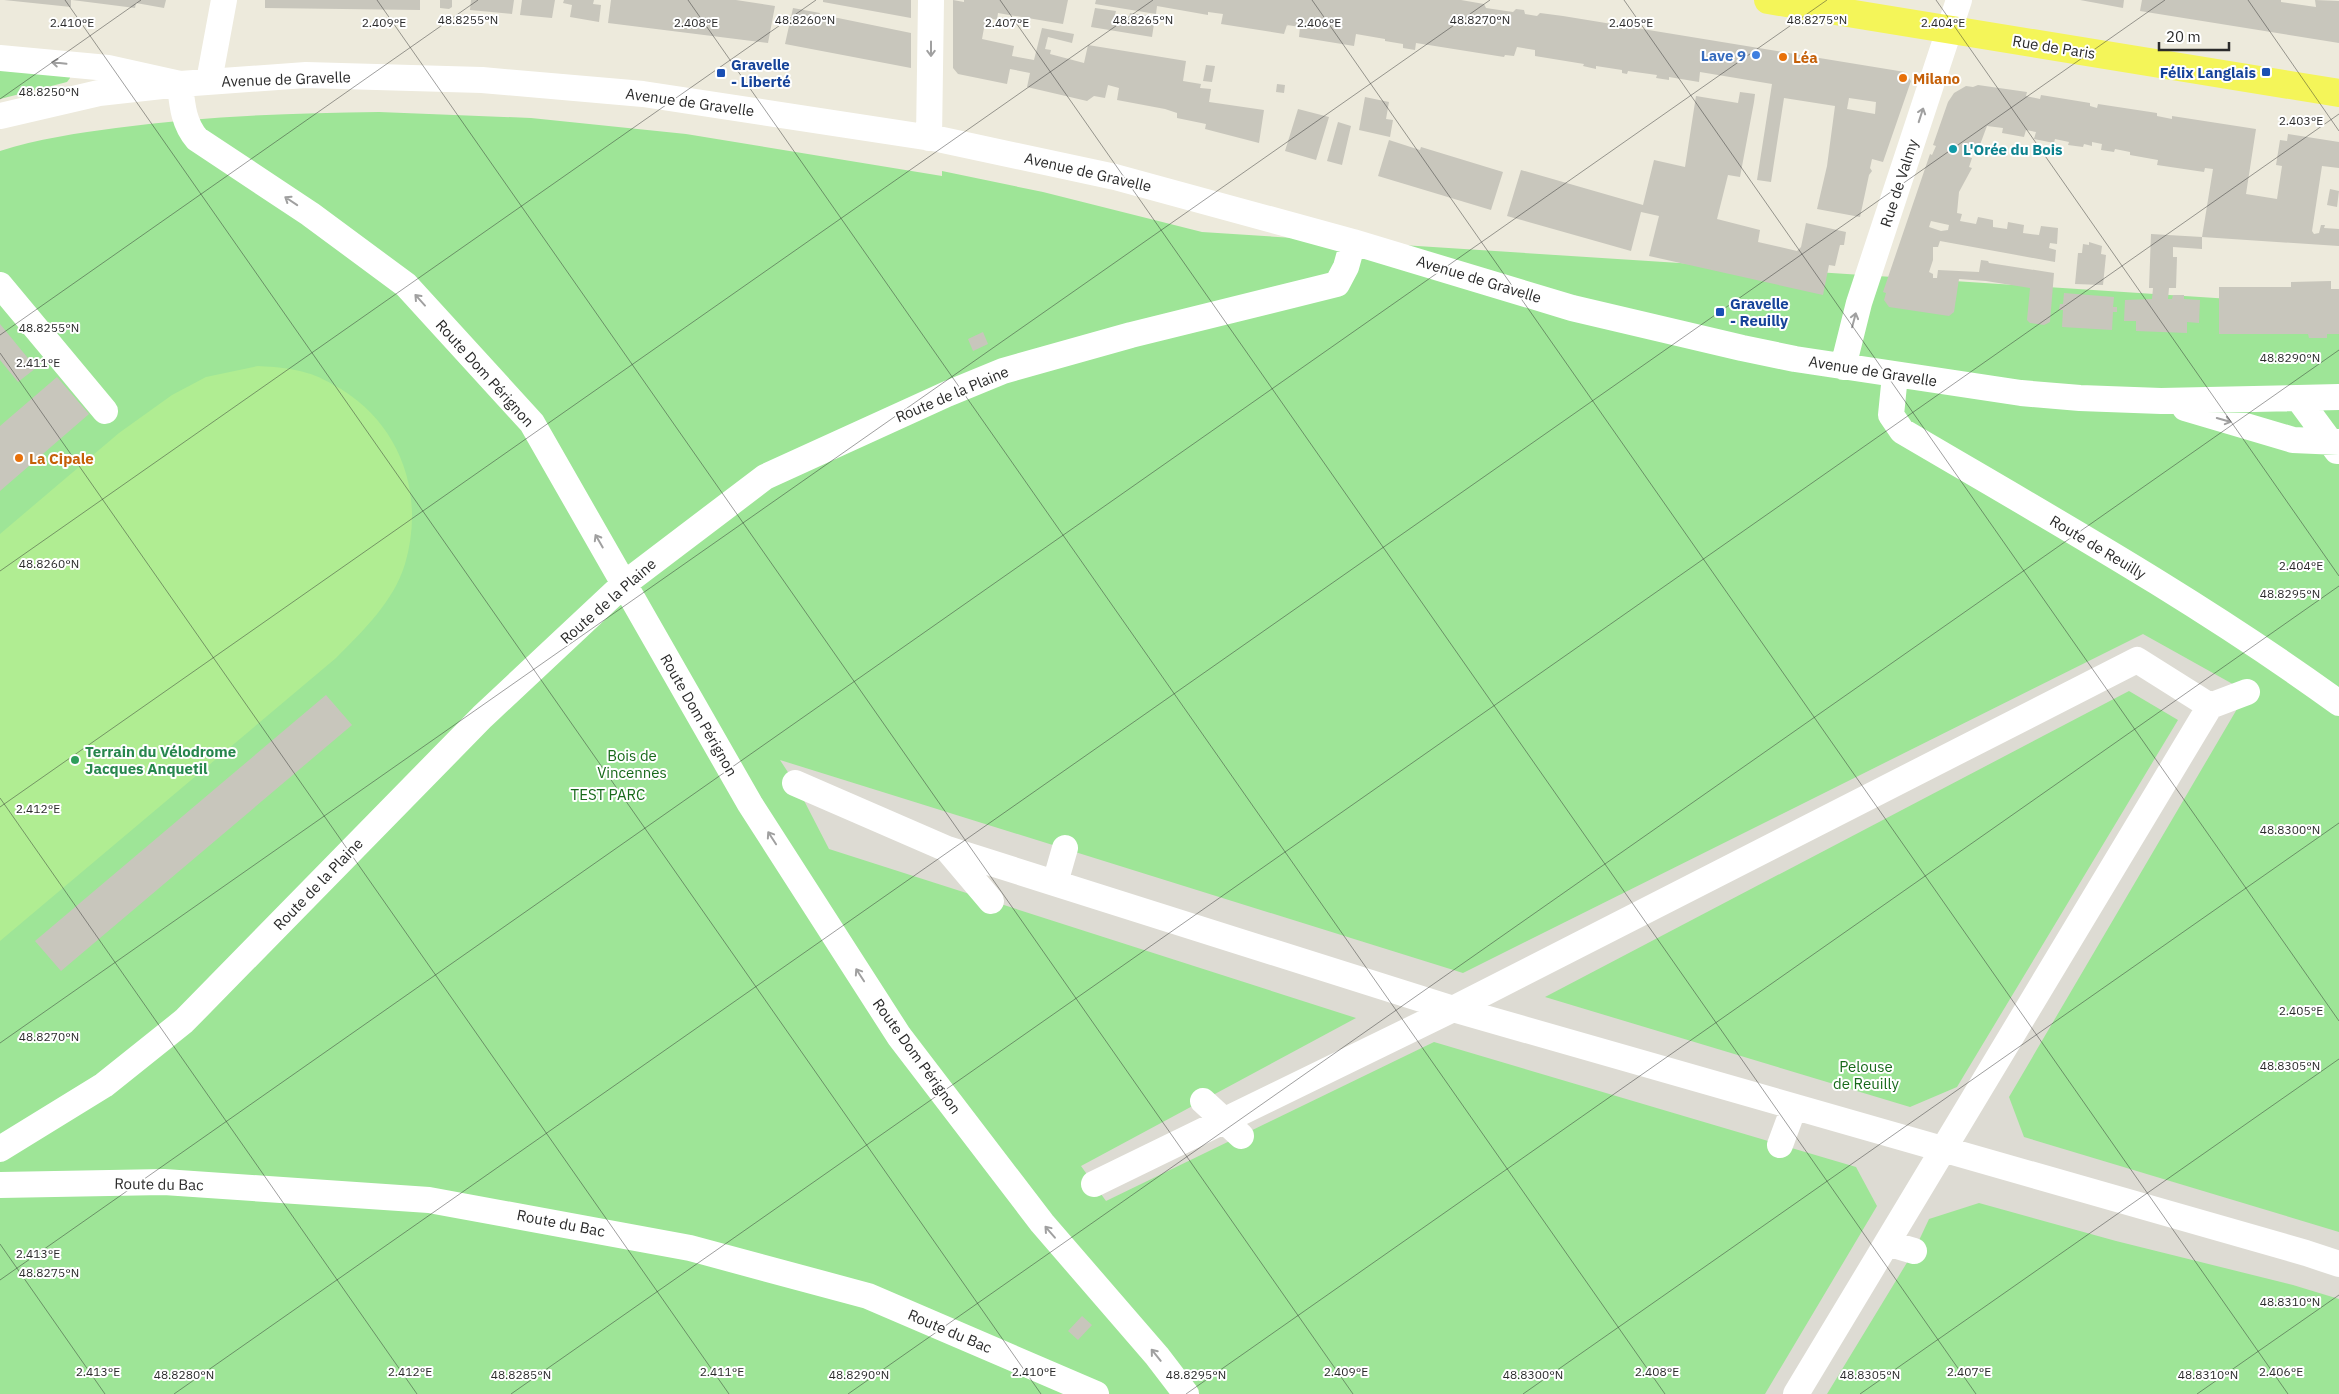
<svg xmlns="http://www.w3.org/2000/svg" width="2339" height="1394" viewBox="0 0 2339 1394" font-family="'IBM Plex Sans',sans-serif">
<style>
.green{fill:#9ee597}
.pitch{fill:#b0ed92}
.plaza{fill:#dddbd3;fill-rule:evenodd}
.building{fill:#c8c6bc;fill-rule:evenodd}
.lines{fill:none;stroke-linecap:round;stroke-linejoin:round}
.minor{stroke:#fff;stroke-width:26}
.major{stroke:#f4f559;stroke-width:28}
.oneway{stroke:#a0a0a0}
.ticks{fill:none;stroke:#2b2b2b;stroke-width:1;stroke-opacity:0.45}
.shop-dot{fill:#3f7fe0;stroke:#fff;stroke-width:2}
.food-dot{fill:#e8710a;stroke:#fff;stroke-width:2}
.transit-dot{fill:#1a4fb4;stroke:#fff;stroke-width:2}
.culture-dot{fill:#0f9aa8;stroke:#fff;stroke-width:2}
.leisure-dot{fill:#2e9e5b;stroke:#fff;stroke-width:2}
.labels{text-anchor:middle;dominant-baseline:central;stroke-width:4;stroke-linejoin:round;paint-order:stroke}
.street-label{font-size:15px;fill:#2b2b2b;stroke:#fff}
.shop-label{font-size:15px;font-weight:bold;fill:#366cbe;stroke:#fff;text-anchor:end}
.food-label{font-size:15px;font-weight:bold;fill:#c56008;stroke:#fff;text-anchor:start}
.transit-label{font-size:15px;font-weight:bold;fill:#164399;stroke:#fff;text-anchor:start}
.culture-label{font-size:15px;font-weight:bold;fill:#0d838f;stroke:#fff;text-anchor:start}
.leisure-label{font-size:15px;font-weight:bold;fill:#27864d;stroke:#fff;text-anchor:start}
.park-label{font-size:15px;fill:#186a1b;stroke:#fff}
.ticks-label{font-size:12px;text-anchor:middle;fill:#2b2b2b;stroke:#fff;stroke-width:4;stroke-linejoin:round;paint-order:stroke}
</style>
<rect width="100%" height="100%" fill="#edeadc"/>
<path class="green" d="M 0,67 L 70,74 L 70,78 L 67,82 L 0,99 Z
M 379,112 L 531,118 L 686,134 L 942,176 L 942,171 L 1043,192 L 1202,232 L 2339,306 L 2339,1394 L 0,1394 L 0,151 C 37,139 78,133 116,128 C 204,116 290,113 379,112 Z"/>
<path class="pitch" d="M 258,366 C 275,367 291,368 307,373 C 319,376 330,383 341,389 C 402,427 425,496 405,564 C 394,601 362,632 336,658 L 0,941 L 0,534 L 119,433 L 172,395 L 206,377 Z"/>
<path class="plaza" d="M 2143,634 L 2247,692 L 2009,1097 L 2024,1137 L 2339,1232 L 2339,1299 L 2293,1285 L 2116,1241 L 1979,1203 L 1929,1219 L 1914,1251 L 1827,1394 L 1765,1394 L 1877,1206 L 1856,1167 L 1434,1042 L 1106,1201 L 1081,1166 L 1356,1018 L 829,849 L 795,783 L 780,760 L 1463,973 ZM 2129,691 L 2178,720 L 1957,1087 L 1910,1107 L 1545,997 Z"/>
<path class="building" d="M 4,0 L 71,0 L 71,7 Z
M 72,0 L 166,0 L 164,8 L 136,3 L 135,8 Z
M 265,0 L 420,0 L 420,10 L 265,8 Z
M 440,0 L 452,0 L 452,7 L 449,9 L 440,8 Z
M 471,0 L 514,0 L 512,14 L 470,10 Z
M 522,0 L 555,0 L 552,18 L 520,15 Z
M 564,0 L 594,0 L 593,4 L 601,5 L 599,22 L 570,17 L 572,5 L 563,3 Z
M 611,0 L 736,0 L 775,6 L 768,43 L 608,23 Z
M 823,0 L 911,0 L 911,18 L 823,2 Z
M 953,0 L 964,2 L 964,0 L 1068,0 L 1063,24 L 998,13 L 997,20 L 986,17 L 982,39 L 1014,46 L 1012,56 L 1034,60 L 1042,28 L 1074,34 L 1072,43 L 1048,37 L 1045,49 L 1051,50 L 1050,54 L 1084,63 L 1088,45 L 1186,61 L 1183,81 L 1201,84 L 1200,88 L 1211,89 L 1209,102 L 1264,110 L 1259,143 L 1205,129 L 1206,124 L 1177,118 L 1177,113 L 1165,109 L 1117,100 L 1119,88 L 1108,85 L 1105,98 L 1094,96 L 1087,101 L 1027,87 L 1030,73 L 1010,69 L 1007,84 L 958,74 L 953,68 Z
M 1096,0 L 1461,0 L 1484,4 L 1486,8 L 1513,12 L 1516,9 L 1524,10 L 1525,14 L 1537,16 L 1540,13 L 1563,16 L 1905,72 L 1911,81 L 1883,162 L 1872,159 L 1870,168 L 1872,171 L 1869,175 L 1860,217 L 1817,209 L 1827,166 L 1835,106 L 1784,98 L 1771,182 L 1757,180 L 1772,84 L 1700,72 L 1699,82 L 1669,77 L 1669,80 L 1656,78 L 1657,75 L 1628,71 L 1627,74 L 1622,73 L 1622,70 L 1596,66 L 1596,69 L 1583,66 L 1584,64 L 1535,56 L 1535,50 L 1517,47 L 1514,56 L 1505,55 L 1504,57 L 1416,43 L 1415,50 L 1403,48 L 1403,44 L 1385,41 L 1385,39 L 1356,34 L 1354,46 L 1299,37 L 1300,27 L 1287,25 L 1288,22 L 1284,34 L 1221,24 L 1223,14 L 1208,12 L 1208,15 L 1157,6 L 1156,14 L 1095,4 ZM 1849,98 L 1876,102 L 1875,114 L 1847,109 Z
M 2080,0 L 2124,0 L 2123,8 Z
M 2142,0 L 2281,0 L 2281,2 L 2316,7 L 2315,0 L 2339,1 L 2339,43 L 2140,11 Z
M 793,8 L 820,13 L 819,16 L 838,18 L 911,33 L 911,68 L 785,44 Z
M 1095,8 L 1116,11 L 1114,19 L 1128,21 L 1130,13 L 1155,17 L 1152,37 L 1091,27 Z
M 1206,65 L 1215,66 L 1212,82 L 1203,81 Z
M 1277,84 L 1285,85 L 1284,93 L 1276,92 Z
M 1978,85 L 2027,92 L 2026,96 L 2040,99 L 2041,95 L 2090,103 L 2090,106 L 2097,108 L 2098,104 L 2157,113 L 2157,116 L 2172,119 L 2172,116 L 2256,129 L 2246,194 L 2277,199 L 2282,166 L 2276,165 L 2280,140 L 2287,141 L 2288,134 L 2339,142 L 2339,168 L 2322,166 L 2312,231 L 2314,234 L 2319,233 L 2321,225 L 2325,225 L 2324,228 L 2339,229 L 2339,246 L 2202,237 L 2202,249 L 2173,247 L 2173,257 L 2177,257 L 2176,288 L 2169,288 L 2168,299 L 2172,299 L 2173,295 L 2184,295 L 2184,299 L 2200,300 L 2199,323 L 2187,322 L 2187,333 L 2136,331 L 2136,321 L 2124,321 L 2125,300 L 2152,299 L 2153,288 L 2149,288 L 2151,234 L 2202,237 L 2213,169 L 2205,168 L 2204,172 L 2157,165 L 2158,160 L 2130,155 L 2130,152 L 2115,149 L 2114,152 L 2101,150 L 2102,144 L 2092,142 L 2092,146 L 2084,144 L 2083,147 L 2068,145 L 2069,142 L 2055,139 L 2054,143 L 2034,139 L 2036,132 L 2026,130 L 2024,137 L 2002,133 L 2003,128 L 1987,126 L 1978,150 L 1971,148 L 1968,157 L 1972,158 L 1969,167 L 1972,168 L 1959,192 L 1957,213 L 1962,214 L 1960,221 L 1976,224 L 1978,217 L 1993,220 L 1993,227 L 2007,229 L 2008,222 L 2024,225 L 2023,233 L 2039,235 L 2041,226 L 2058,228 L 2057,244 L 2050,243 L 2049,248 L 2056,250 L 2055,262 L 1940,241 L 1938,247 L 1933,247 L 1933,260 L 1929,272 L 1933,274 L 1933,278 L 1937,278 L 1938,270 L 1979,272 L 1981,260 L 1988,261 L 1989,263 L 2054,273 L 2050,322 L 2044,325 L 2030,323 L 2027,320 L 2030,288 L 1986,281 L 1959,279 L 1954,312 L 1949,316 L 1889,307 L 1884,300 L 1886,293 L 1883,292 L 1930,154 L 1932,155 L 1936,146 L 1933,145 L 1948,102 L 1954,93 L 1966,86 L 1973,87 ZM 1931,221 L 1949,225 L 1948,230 L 1941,231 L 1929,227 Z
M 1740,92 L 1755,94 L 1754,102 L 1740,177 L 1728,175 L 1717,219 L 1760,230 L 1758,242 L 1797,251 L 1801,247 L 1806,223 L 1846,232 L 1844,245 L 1840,245 L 1835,266 L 1829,265 L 1823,295 L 1649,256 L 1659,216 L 1641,212 L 1631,251 L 1507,216 L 1521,170 L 1643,205 L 1654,160 L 1685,167 L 1696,96 L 1738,103 Z
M 1365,97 L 1389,102 L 1386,119 L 1393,120 L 1390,137 L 1359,130 Z
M 1298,109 L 1329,117 L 1316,160 L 1285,151 Z
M 1338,122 L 1351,126 L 1342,165 L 1327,161 Z
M 1389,140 L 1420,150 L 1421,147 L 1503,172 L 1491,210 L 1378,176 Z
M 2330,189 L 2339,191 L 2337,207 L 2327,205 Z
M 2089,242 L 2102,246 L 2101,254 L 2106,255 L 2103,285 L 2075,284 L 2078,253 L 2082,253 L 2083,244 L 2089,245 Z
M 2331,281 L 2331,289 L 2339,289 L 2339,334 L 2327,334 L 2327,338 L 2309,338 L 2308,334 L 2219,334 L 2219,287 L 2291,287 L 2291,282 Z
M 2064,293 L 2114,297 L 2113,307 L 2117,307 L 2117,312 L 2113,312 L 2112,330 L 2062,327 L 2063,310 L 2059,310 L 2060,304 L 2063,304 Z
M 0,324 L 36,368 L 18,382 L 0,360 Z
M 983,332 L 988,344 L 973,351 L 968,339 Z
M 57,377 L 89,414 L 0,491 L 0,426 Z
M 326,695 L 352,725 L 61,971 L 35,941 Z
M 1082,1316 L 1092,1325 L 1078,1340 L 1068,1331 Z"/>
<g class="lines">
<path class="minor" d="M 0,58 L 108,68 L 180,84 C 182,103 183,123 197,139 L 310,214 L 406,285 L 532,423 L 750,804 L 899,1036 L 1042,1223 L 1157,1356 L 1186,1394
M 209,81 L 224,0
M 0,116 L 99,93 L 180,84 L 306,75 L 482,80 L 643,94 L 938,139 L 1115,177 L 1353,242 L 1572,308 L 1742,348 L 1795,359 L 2021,393 L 2080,398 L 2161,401 L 2339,397
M 929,138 L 931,0
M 0,285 L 105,411
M 1843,367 L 1859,303 L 1959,0
M 1895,375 L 1891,415 L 1902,431 C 2050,518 2200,602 2339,703
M 2298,398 L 2337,451
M 2185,408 L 2293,440 L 2339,442
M 2210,706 L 2247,692
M 795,783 L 947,849 L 1453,1009 L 2306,1253 L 2339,1264
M 947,849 L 991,901
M 1055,883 L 1065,848
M 1203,1101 L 1241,1136
M 1780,1145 L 1794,1107
M 0,1149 L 104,1085 L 184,1021 L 482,717 L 624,584 L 765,477 L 947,394 L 1003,371 L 1131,335 L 1337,284 L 1346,267 L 1353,242
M 1094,1184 L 1453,1009 L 2137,660 L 2210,706 L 1796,1394
M 0,1185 L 164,1182 L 429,1200 L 690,1248 L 868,1296 L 1096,1394
M 1887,1243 L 1914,1251"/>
<path class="major" d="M 1768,0 L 2339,93"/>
</g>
<defs><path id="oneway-shaft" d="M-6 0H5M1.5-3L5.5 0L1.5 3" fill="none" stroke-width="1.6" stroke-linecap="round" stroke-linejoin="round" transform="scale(1.25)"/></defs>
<g class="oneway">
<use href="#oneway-shaft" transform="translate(931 49) rotate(90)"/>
<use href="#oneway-shaft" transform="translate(59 63) rotate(-174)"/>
<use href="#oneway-shaft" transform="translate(1921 115) rotate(-72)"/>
<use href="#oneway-shaft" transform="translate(291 201) rotate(-146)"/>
<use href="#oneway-shaft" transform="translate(420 300) rotate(-132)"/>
<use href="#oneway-shaft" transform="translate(1854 320) rotate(-75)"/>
<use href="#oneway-shaft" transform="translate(2224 420) rotate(16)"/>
<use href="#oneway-shaft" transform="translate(599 541) rotate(-120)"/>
<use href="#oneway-shaft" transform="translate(772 838) rotate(-123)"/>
<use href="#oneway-shaft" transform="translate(860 975) rotate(-123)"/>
<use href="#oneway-shaft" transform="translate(1050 1232) rotate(-131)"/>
<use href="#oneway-shaft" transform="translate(1156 1355) rotate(-129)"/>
</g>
<path class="ticks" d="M 65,0 L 1041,1394M 377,0 L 1353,1394M 688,0 L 1665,1394M 1000,0 L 1976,1394M 1312,0 L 2288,1394M 1624,0 L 2339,1021M 1936,0 L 2339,576M 2248,0 L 2339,131M 0,99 L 141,0M 0,335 L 478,0M 0,353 L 729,1394M 0,571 L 816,0M 0,798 L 417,1394M 0,807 L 1153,0M 0,1043 L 1490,0M 0,1244 L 105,1394M 0,1280 L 1827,0M 174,1394 L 2165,0M 511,1394 L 2339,114M 848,1394 L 2339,350M 1186,1394 L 2339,586M 1523,1394 L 2339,823M 1860,1394 L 2339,1059M 2197,1394 L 2339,1295"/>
<circle class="shop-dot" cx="1756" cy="55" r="5"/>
<g class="food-dot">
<circle cx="1783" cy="57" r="5"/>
<circle cx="1903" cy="78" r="5"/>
<circle cx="19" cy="458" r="5"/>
</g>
<g class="transit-dot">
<rect x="2261" y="67" width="10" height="10" rx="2.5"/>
<rect x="716" y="68" width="10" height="10" rx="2.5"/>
<rect x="1715" y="307" width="10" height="10" rx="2.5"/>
</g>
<circle class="culture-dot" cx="1953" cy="149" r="5"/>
<circle class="leisure-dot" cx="75" cy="760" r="5"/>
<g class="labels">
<g class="street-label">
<text transform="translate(2054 47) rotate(9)">Rue de Paris</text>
<text transform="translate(286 79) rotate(-2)">Avenue de Gravelle</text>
<text transform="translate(690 102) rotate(8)">Avenue de Gravelle</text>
<text transform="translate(1088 172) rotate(13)">Avenue de Gravelle</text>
<text transform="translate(1899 183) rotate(-72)">Rue de Valmy</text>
<text transform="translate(1479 279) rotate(17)">Avenue de Gravelle</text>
<text transform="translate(1873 371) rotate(9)">Avenue de Gravelle</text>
<text transform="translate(485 373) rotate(48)">Route Dom Pérignon</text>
<text transform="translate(952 394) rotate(-23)">Route de la Plaine</text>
<text transform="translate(2098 547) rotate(31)">Route de Reuilly</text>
<text transform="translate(608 601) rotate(-41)">Route de la Plaine</text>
<text transform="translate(699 715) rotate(60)">Route Dom Pérignon</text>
<text transform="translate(318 884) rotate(-46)">Route de la Plaine</text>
<text transform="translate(917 1056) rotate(54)">Route Dom Pérignon</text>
<text transform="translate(159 1184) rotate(1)">Route du Bac</text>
<text transform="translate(561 1223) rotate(11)">Route du Bac</text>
<text transform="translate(950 1331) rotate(23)">Route du Bac</text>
</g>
<g class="shop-label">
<text x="1746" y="55">Lave 9</text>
</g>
<g class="food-label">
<text x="1793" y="57">Léa</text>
<text x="1913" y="78">Milano</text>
<text x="29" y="458">La Cipale</text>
</g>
<g class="transit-label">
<text x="731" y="64">Gravelle<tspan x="731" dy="17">- Liberté</tspan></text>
<text x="2256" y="72" text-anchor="end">Félix Langlais</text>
<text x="1730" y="303">Gravelle<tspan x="1730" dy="17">- Reuilly</tspan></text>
</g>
<g class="culture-label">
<text x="1963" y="149">L'Orée du Bois</text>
</g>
<g class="leisure-label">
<text x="85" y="751">Terrain du Vélodrome<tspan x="85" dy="17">Jacques Anquetil</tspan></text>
</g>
<g class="park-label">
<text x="632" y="755">Bois de<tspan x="632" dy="17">Vincennes</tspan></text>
<text x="608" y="794">TEST PARC</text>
<text x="1866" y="1066">Pelouse<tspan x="1866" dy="17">de Reuilly</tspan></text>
</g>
</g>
<g class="ticks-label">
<text x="468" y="24">48.8255°N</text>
<text x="805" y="24">48.8260°N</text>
<text x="1143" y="24">48.8265°N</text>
<text x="1480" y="24">48.8270°N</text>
<text x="1817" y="24">48.8275°N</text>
<text x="72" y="27">2.410°E</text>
<text x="384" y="27">2.409°E</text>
<text x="696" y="27">2.408°E</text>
<text x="1007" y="27">2.407°E</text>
<text x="1319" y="27">2.406°E</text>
<text x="1943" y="27">2.404°E</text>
<text x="1631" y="27">2.405°E</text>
<text x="49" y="96">48.8250°N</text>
<text x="2301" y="125">2.403°E</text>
<text x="49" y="332">48.8255°N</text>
<text x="2290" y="362">48.8290°N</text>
<text x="38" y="367">2.411°E</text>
<text x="49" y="568">48.8260°N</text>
<text x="2301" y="570">2.404°E</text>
<text x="2290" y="598">48.8295°N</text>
<text x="38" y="813">2.412°E</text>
<text x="2290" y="834">48.8300°N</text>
<text x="2301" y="1015">2.405°E</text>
<text x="49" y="1041">48.8270°N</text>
<text x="2290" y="1070">48.8305°N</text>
<text x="38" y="1258">2.413°E</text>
<text x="49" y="1277">48.8275°N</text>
<text x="2290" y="1306">48.8310°N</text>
<text x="98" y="1376">2.413°E</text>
<text x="410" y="1376">2.412°E</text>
<text x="722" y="1376">2.411°E</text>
<text x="1034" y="1376">2.410°E</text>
<text x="1346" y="1376">2.409°E</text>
<text x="1657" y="1376">2.408°E</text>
<text x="1969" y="1376">2.407°E</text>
<text x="2281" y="1376">2.406°E</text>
<text x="184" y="1379">48.8280°N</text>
<text x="521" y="1379">48.8285°N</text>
<text x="859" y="1379">48.8290°N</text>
<text x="1196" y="1379">48.8295°N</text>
<text x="1533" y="1379">48.8300°N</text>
<text x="1870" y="1379">48.8305°N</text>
<text x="2208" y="1379">48.8310°N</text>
</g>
<path d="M2159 42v8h70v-8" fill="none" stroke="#2b2b2b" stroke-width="2.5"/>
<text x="2166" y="42" font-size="15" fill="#2b2b2b" stroke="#ffffff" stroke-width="4" paint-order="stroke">20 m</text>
</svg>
